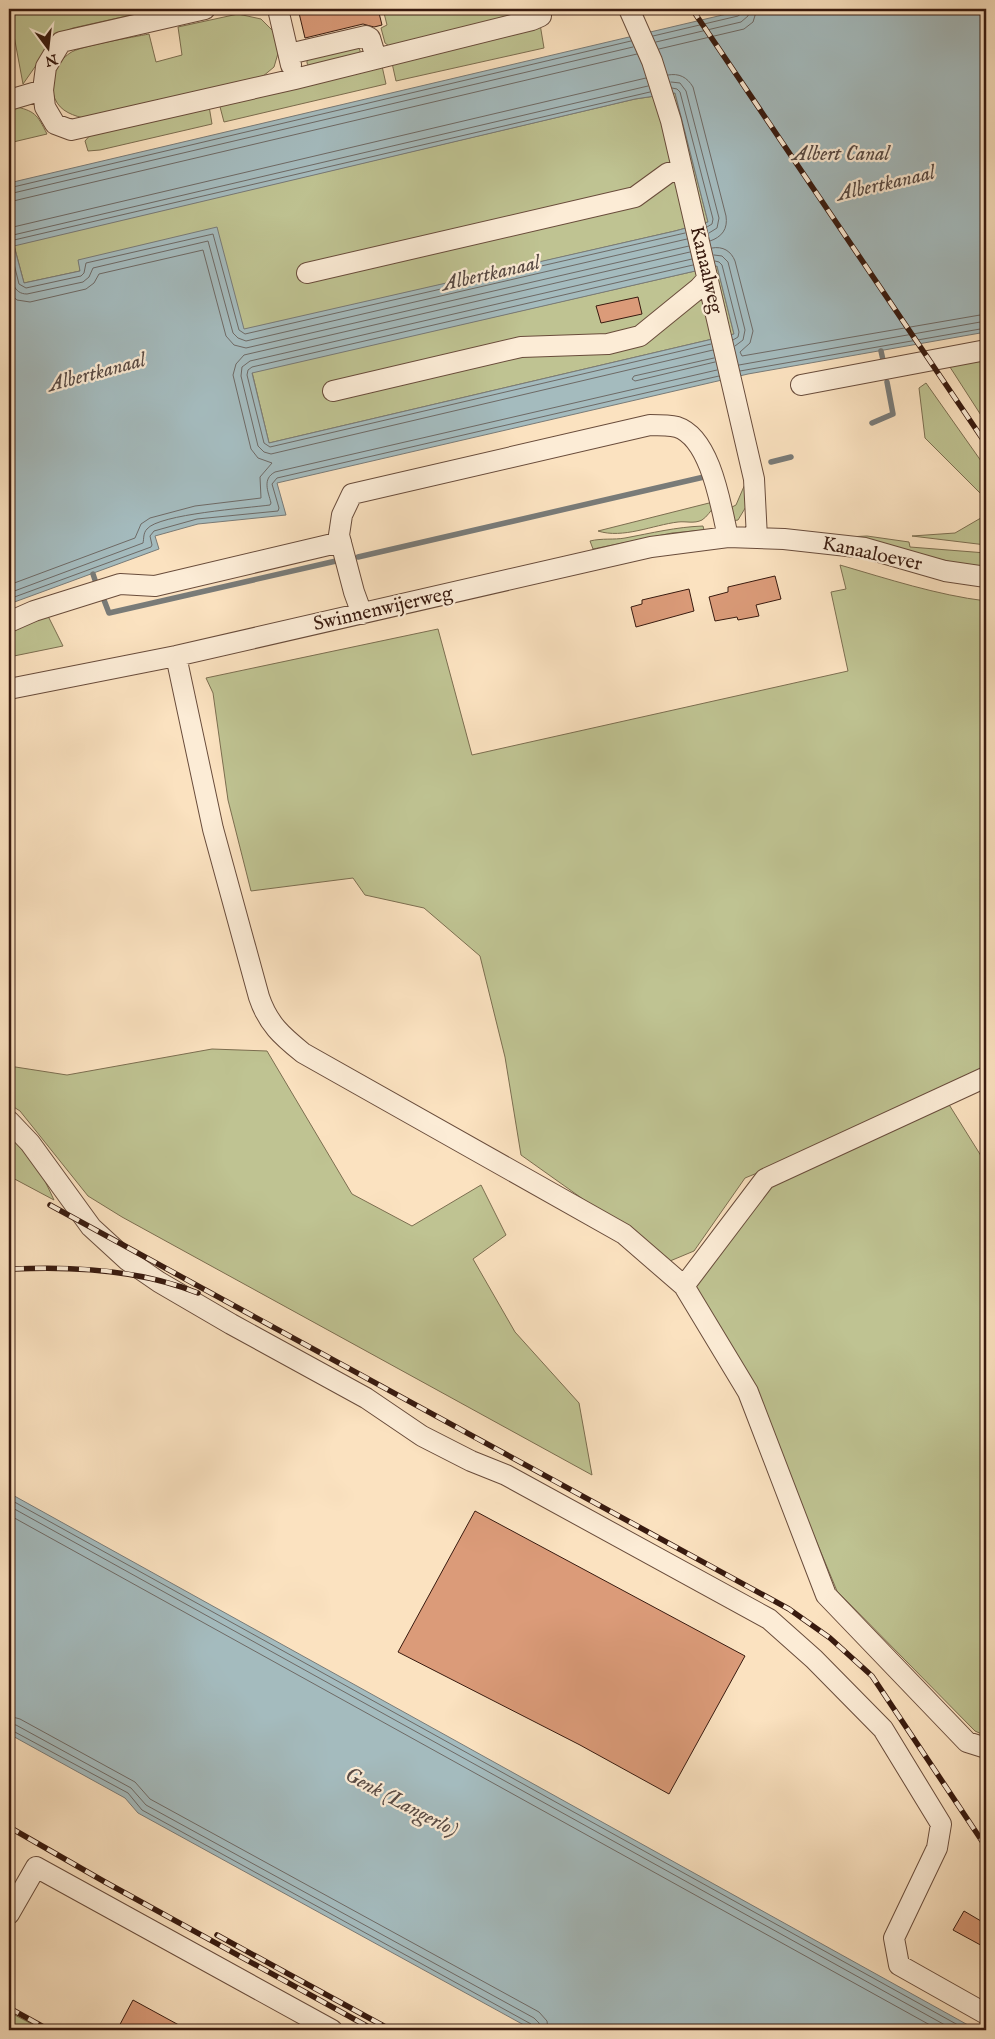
<svg xmlns="http://www.w3.org/2000/svg" width="995" height="2039" viewBox="0 0 995 2039" font-family="'IM FELL English',serif">
<style>
.green{fill:#bfc392;stroke:#7c6e50}
.water{fill:#a4bbbe;stroke:#797b78;fill-rule:evenodd}
.lines{fill:none;stroke-linecap:round;stroke-linejoin:round}
.shore{stroke:#6e6a66;stroke-width:1}
.stream{stroke:#797b78;stroke-width:5.5}
.building{fill:#db9b79;stroke:#381a0f}
.minor-casing{stroke:#694c3b;stroke-width:22}
.minor{stroke:#fcecd6;stroke-width:20}
.rail-casing{stroke:#381a0f;stroke-width:5.5}
.rail{stroke:#fcecd6;stroke-width:4;stroke-dasharray:11;stroke-linecap:butt}
.labels{text-anchor:middle;dominant-baseline:central;stroke-width:4.5;stroke-linejoin:round;paint-order:stroke}
.street-label{font-size:20px;fill:#381a0f;stroke:#fcecd6}
.water-label{font-size:21px;font-style:italic;fill:#584a44;stroke:#fcecd6}
</style>
<rect width="100%" height="100%" fill="#fbe2c0"/>
<filter id="stains"><feTurbulence type="fractalNoise" baseFrequency=".004" numOctaves="4"/><feColorMatrix values="0 0 0 0 .2 0 0 0 0 .09 0 0 0 0 .02 0 0 0 .5 -.17"/></filter>
<radialGradient id="worn" r=".72"><stop offset=".6" stop-color="#630" stop-opacity="0"/><stop offset="1" stop-color="#630" stop-opacity=".3"/></radialGradient>
<path class="green" d="M 9,9 L 158,9 L 73,28 L 58,34 L 23,84 Z
M 383,9 L 525,9 L 523,12 L 392,48 L 385,43 L 381,28 L 387,25 Z
M 238,14 L 261,19 L 274,32 L 279,50 L 274,67 L 262,77 L 83,118 C 68,114 57,109 53,93 C 50,77 57,62 70,53 C 79,46 134,37 149,34 L 156,62 L 182,55 L 178,27 Z
M 540,24 L 544,48 L 396,81 L 392,63 L 517,34 Z
M 355,45 L 360,50 L 360,54 L 309,67 L 307,63 L 307,56 Z
M 382,66 L 386,84 L 224,122 L 219,103 Z
M 675,93 L 708,222 L 675,231 L 244,330 L 79,260 L 80,271 L 24,283 L 14,245 L 635,99 Z
M 13,106 C 35,111 37,114 47,134 L 9,143 L 9,107 Z
M 209,106 L 212,124 L 100,150 L 88,151 L 85,141 L 92,133 Z
M 717,266 L 734,334 L 269,443 L 252,372 Z
M 986,358 L 986,423 L 948,364 Z
M 926,383 L 986,468 L 986,499 L 925,438 L 919,388 Z
M 745,484 L 747,505 L 738,520 L 732,521 L 728,509 L 736,505 Z
M 713,502 L 715,506 C 711,510 707,517 702,520 C 694,524 686,521 678,522 C 653,525 623,539 598,531 Z
M 986,515 L 986,545 L 912,536 L 955,533 Z
M 703,526 L 704,530 L 672,533 L 593,549 L 590,541 C 602,538 614,540 625,538 C 652,533 676,527 703,526 Z
M 867,536 L 909,542 L 910,547 L 986,553 L 986,567 L 964,565 L 847,537 Z
M 840,565 C 888,579 937,595 986,601 L 986,1069 L 845,1137 L 745,1178 L 694,1251 L 670,1261 L 521,1155 L 505,1057 L 480,956 L 424,908 L 365,895 L 353,878 L 251,891 L 228,800 L 213,693 L 206,678 L 438,629 L 472,755 L 848,671 L 831,592 L 846,589 Z
M 48,616 L 63,646 L 9,657 L 9,632 Z
M 212,1049 L 267,1051 L 352,1194 L 412,1226 L 481,1185 L 506,1235 L 473,1259 L 515,1332 L 579,1403 L 592,1475 L 122,1217 L 88,1196 L 20,1111 L 9,1104 L 9,1066 L 67,1075 Z
M 948,1103 L 983,1159 L 986,1158 L 986,1736 L 975,1731 L 837,1591 L 754,1391 L 691,1287 L 770,1183 Z
M 9,1132 L 37,1164 L 54,1200 L 9,1176 Z
M 9,2012 L 43,2030 L 9,2030 Z"/>
<path class="water" d="M 748,9 L 986,9 L 986,332 L 748,374 L 277,483 L 286,515 L 198,524 L 155,536 L 159,549 L 9,604 L 9,183 ZM 675,93 L 708,222 L 675,231 L 244,329 L 217,227 L 78,260 L 80,271 L 24,283 L 14,246 L 635,99 ZM 717,266 L 734,334 L 269,443 L 252,373 Z
M 9,1493 L 977,2030 L 533,2030 L 138,1813 L 125,1798 L 9,1734 Z"/>
<g class="lines">
<path class="shore" d="M 653,36 L 738,16 L 742,13 L 743,9
M 656,42 L 741,22 L 748,16 L 749,9
M 659,49 L 744,29 L 753,22 L 757,9
M 668,75 C 679,73 687,77 693,87 L 726,216 C 728,229 722,237 710,241
M 671,82 L 680,83 L 686,91 L 719,218 L 717,228 L 709,233
M 672,88 L 677,89 L 680,92 L 713,219 L 712,224 L 707,227
M 650,92 L 14,240 L 10,243 L 10,248 L 19,284 L 26,288 L 81,276 L 84,273 L 86,263 L 213,234 L 239,330 L 245,334 L 685,233
M 9,188 L 631,41
M 9,194 L 633,47
M 9,202 L 637,54
M 9,228 L 646,78
M 9,236 L 648,86
M 712,248 C 723,246 731,251 735,261 L 753,331 L 750,343 L 740,352 L 742,356 L 986,314
M 714,255 L 722,256 L 728,262 L 745,330 L 743,340 L 735,346
M 692,259 L 250,361 L 242,367 L 241,376 L 258,446 L 264,452 L 271,454 L 713,350
M 715,261 L 719,262 L 722,265 L 739,332 L 738,337 L 733,340
M 693,265 L 252,367 L 248,370 L 247,375 L 264,443 L 270,447 L 711,344
M 9,269 C 12,280 13,294 27,294 L 83,282 L 89,277 L 93,268 L 208,241 L 233,333 L 238,338 L 246,341 L 687,239
M 9,293 L 17,300 L 30,302 L 86,289 L 94,283 L 99,274 L 203,250 L 226,336 L 234,345 L 246,348 L 689,246
M 714,358 L 634,376 L 632,379 L 635,381 L 715,362
M 739,365 L 986,321
M 740,371 L 986,328
M 9,585 L 135,538 L 141,524 L 150,518 L 195,506 L 261,498 L 260,477 L 272,463 L 258,458 L 251,449 L 233,375 L 236,364 L 244,355 L 690,252
M 9,593 L 143,543 C 144,539 143,533 147,529 C 159,514 248,508 270,505 L 271,503 C 268,491 262,479 275,472 L 717,370
M 9,599 L 151,547 L 152,545 L 150,536 L 154,531 L 197,519 L 278,511 L 279,508 L 272,484 L 277,478 L 719,376
M 9,1499 L 967,2030
M 9,1506 L 954,2030
M 9,1515 L 939,2030
M 9,1716 L 20,1719 L 135,1782 L 150,1799 L 539,2012 L 547,2021 L 548,2030
M 9,1724 L 16,1725 L 131,1788 L 146,1805 L 534,2018 L 539,2023 L 541,2030
M 9,1730 L 13,1731 L 128,1793 L 142,1810 L 531,2024 L 534,2030"/>
<path class="stream" d="M 881,351 L 883,360
M 872,423 L 893,414 L 887,382
M 771,462 L 791,457
M 358,557 L 704,477
M 93,574 L 95,580
M 104,600 L 109,613 L 336,561"/>
</g>
<path class="building" d="M 316,9 L 378,9 L 382,25 L 374,27 L 363,24 L 305,38 L 299,13 Z
M 638,297 L 642,314 L 601,323 L 596,306 Z
M 775,576 L 781,599 L 756,605 L 759,616 L 738,620 L 737,617 L 715,621 L 709,597 L 728,592 L 728,587 Z
M 689,589 L 694,611 L 636,627 L 631,607 L 642,604 L 642,600 Z
M 475,1511 L 745,1656 L 669,1794 L 580,1745 L 398,1652 Z
M 964,1911 L 986,1924 L 986,1948 L 953,1930 Z
M 133,2000 L 188,2030 L 117,2030 Z"/>
<g class="lines">
<defs>
<path id="minor" d="M 205,9 L 61,42 L 46,67 L 43,90 L 45,107 L 55,124 L 71,130 L 295,79 L 532,20 L 541,16 L 540,9
M 278,9 L 291,65
M 629,9 L 652,61 L 671,121 L 754,479 L 757,538
M 289,54 L 366,36 L 370,38 L 376,58
M 9,100 L 43,90
M 307,273 L 635,197 L 668,173 L 682,169
M 801,385 L 986,350
M 333,391 L 521,347 L 608,344 L 640,336 L 699,288 L 708,278
M 362,614 L 354,592 L 339,535 L 342,515 L 352,494 L 650,425 C 658,425 669,425 677,427 C 711,438 721,507 728,537
M 9,622 L 34,611 L 120,584 L 155,586 L 341,542
M 176,656 L 213,829 L 259,997 C 268,1024 282,1036 303,1053 L 624,1234 L 684,1286 L 748,1392 L 826,1595 L 967,1742 L 986,1748
M 9,689 L 176,656 L 651,547 L 728,537 L 784,539 L 865,548 L 945,571 L 986,577
M 9,1121 L 30,1143 L 91,1227 L 127,1260 L 159,1282 L 231,1324 L 366,1398 L 422,1436 L 471,1461 L 506,1475 L 769,1619 L 814,1659 L 883,1729 L 941,1824 L 937,1848 L 894,1938 L 899,1965 L 986,2014
M 684,1286 L 765,1179 L 986,1077
M 9,1914 L 36,1867 L 332,2030"/>
</defs>
<use href="#minor" class="minor-casing"/>
<use href="#minor" class="minor"/>
<defs>
<path id="rail" d="M 692,9 L 986,444
M 50,1205 L 789,1609 L 830,1638 L 872,1676 L 986,1847
M 13,1269 C 74,1266 141,1270 198,1293
M 9,1827 L 105,1882 L 374,2030
M 217,1935 L 391,2030
M 9,2008 L 49,2030"/>
</defs>
<use href="#rail" class="rail-casing"/>
<use href="#rail" class="rail"/>
</g>
<g class="labels">
<g class="street-label">
<text transform="translate(706 270) rotate(77)">Kanaalweg</text>
<text transform="translate(872 554) rotate(12)">Kanaaloever</text>
<text transform="translate(383 609) rotate(-13)">Swinnenwijerweg</text>
</g>
<g class="water-label">
<text x="841" y="154">Albert Canal</text>
<text transform="translate(886 184) rotate(-13)">Albertkanaal</text>
<text transform="translate(491 274) rotate(-13)">Albertkanaal</text>
<text transform="translate(97 373) rotate(-15)">Albertkanaal</text>
<text transform="translate(401 1803) rotate(28)">Genk (Langerlo)</text>
</g>
</g>
<rect width="995" height="2039" fill="none" stroke="#fbe2c0" stroke-width="30"/>
<rect x="10" y="10" width="975" height="2019" fill="none" stroke="#381a0f" stroke-width="2.5"/>
<rect x="15" y="15" width="965" height="2009" fill="none" stroke="#381a0f"/>
<g transform="translate(48 48) rotate(165)" stroke="#fcecd6" stroke-width="4" paint-order="stroke">
<path d="M0-4L9 19L0 12L-9 19Z" fill="#381a0f"/>
<text y="-8" font-size="14" font-weight="bold" text-anchor="middle" fill="#381a0f">N</text>
</g>
<rect width="100%" height="100%" filter="url(#stains)"/>
<rect width="100%" height="100%" fill="url(#worn)"/>
</svg>
